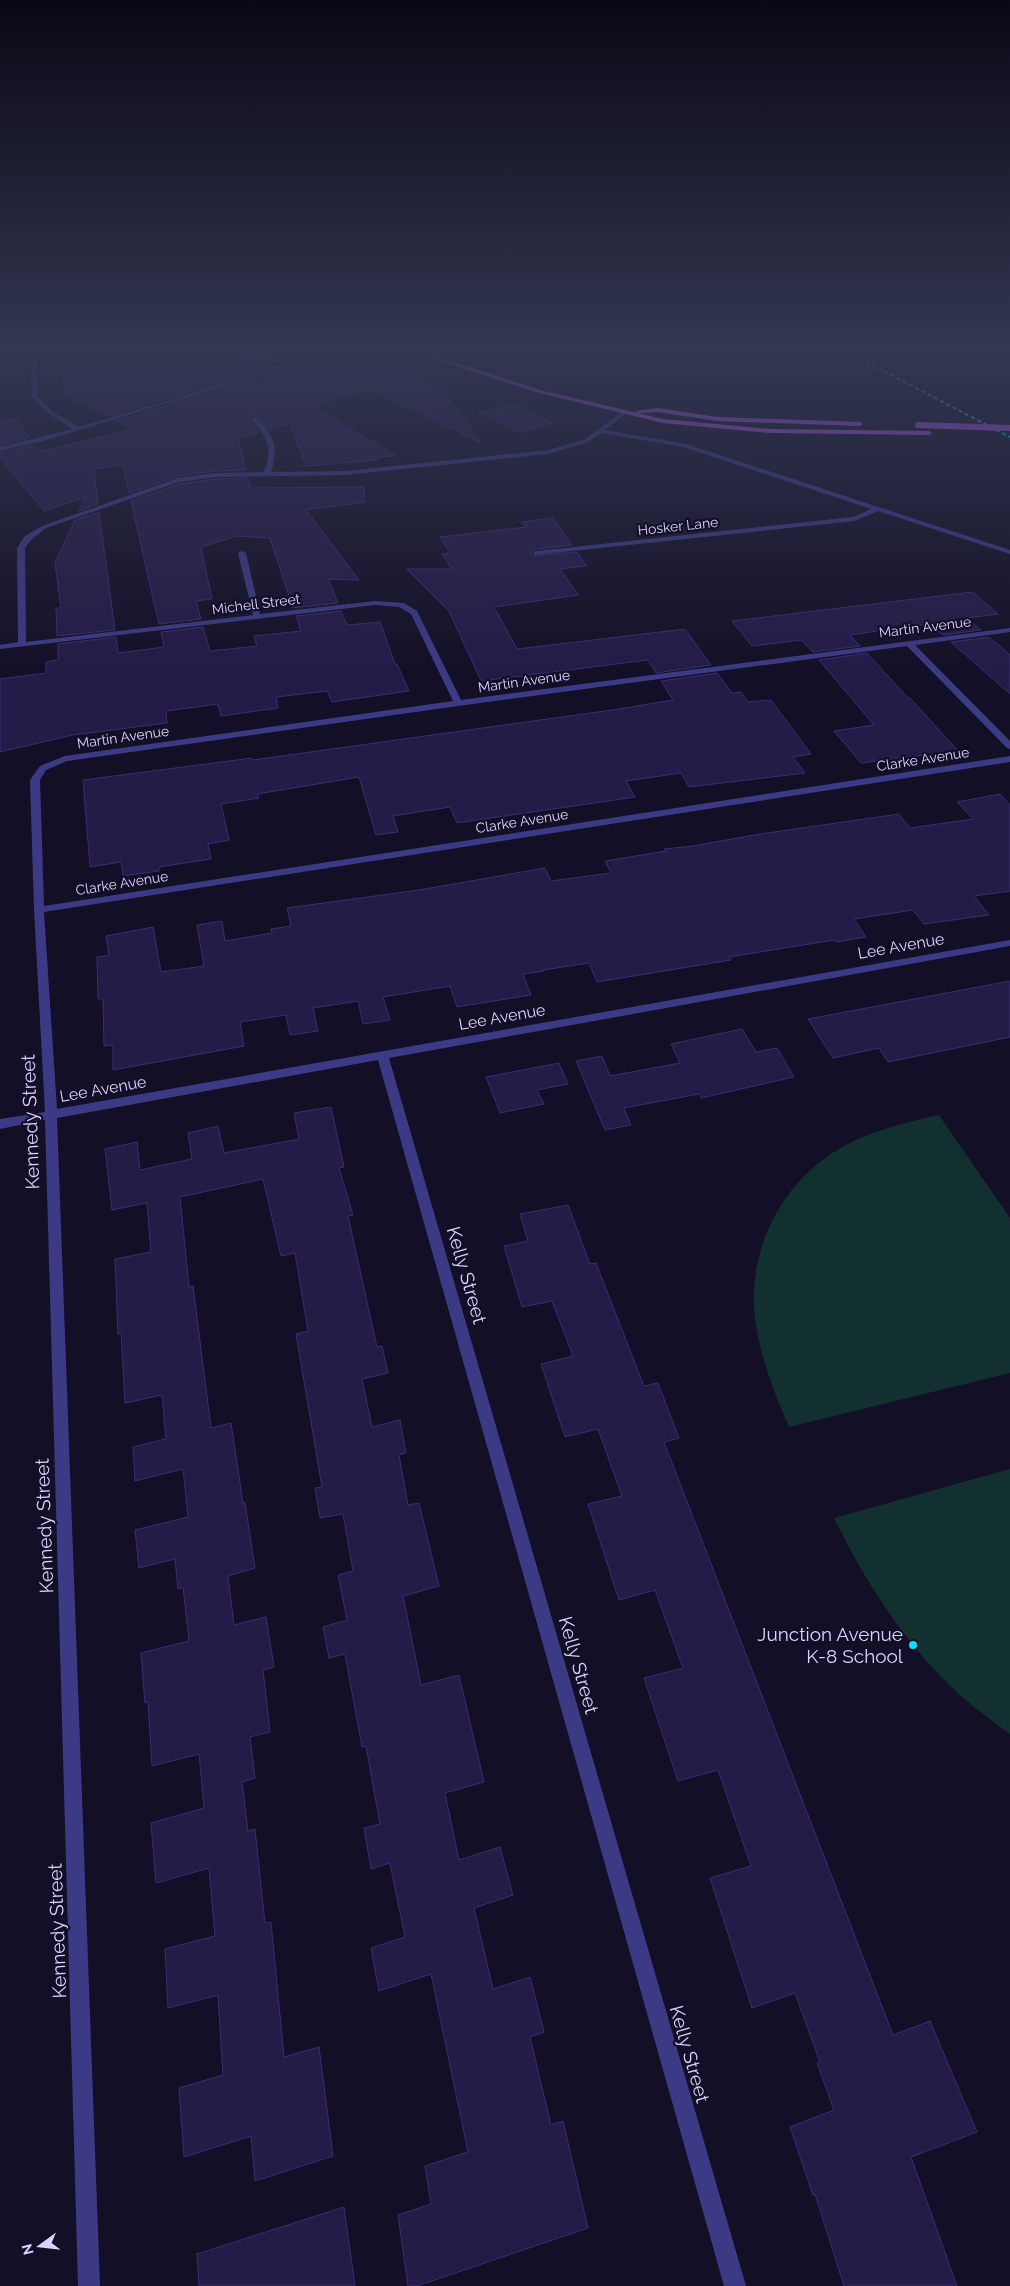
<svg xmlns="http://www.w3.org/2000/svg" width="1010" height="2286" viewBox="0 0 1010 2286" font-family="Raleway,sans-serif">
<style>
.green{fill:#12302f}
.building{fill:#241b47;stroke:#3b2d73}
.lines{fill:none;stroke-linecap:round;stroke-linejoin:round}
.minor{fill:#3d3a85;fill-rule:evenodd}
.major{fill:#c25bff;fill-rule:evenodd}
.rail{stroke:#00e5ff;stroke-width:2;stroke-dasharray:4 3;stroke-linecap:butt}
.major-bridge{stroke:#c25bff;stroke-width:6}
.poi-dot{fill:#00e5ff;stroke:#130f26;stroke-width:2}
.labels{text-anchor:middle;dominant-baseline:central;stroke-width:4.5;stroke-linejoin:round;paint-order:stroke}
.far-street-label{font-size:14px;fill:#d9d4ff;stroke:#130f26}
.street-label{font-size:16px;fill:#d9d4ff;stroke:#130f26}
.near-street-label{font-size:19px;fill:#d9d4ff;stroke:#130f26}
.near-poi-label{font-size:19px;fill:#d9d4ff;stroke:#130f26;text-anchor:end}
</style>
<rect width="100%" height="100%" fill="#130f26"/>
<path class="green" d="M 939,1115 L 1010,1218 L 1010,1373 L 789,1427 C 775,1394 762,1362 756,1326 C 744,1249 784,1173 856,1140 C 882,1128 911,1121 939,1115 Z
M 1010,1469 L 1010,1734 C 994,1722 977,1710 962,1697 C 906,1646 867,1585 834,1518 Z"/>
<path class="building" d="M 64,352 L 228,352 L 268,368 L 108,416 L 64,395 Z
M 244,352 L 353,352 L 434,381 L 428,383 L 440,387 L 481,443 L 373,390 L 311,405 L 396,456 L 377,457 L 378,460 L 306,466 L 290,423 L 269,430 L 255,415 L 250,420 L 259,432 L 238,439 L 246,470 L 216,471 L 178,476 L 129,493 L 123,464 L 94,469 L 98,504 L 79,511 L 85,497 L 44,511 L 0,457 L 0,453 L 33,445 L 38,452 L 133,429 L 117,421 L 285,369 L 284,366 Z
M 514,404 L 552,423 L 521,432 L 479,413 Z
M 17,418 L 29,438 L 0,445 L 0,422 Z
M 248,478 L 250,488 L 364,487 L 365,502 L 306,510 L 359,580 L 328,579 L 338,603 L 293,608 L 270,538 L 237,536 L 201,547 L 212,599 L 196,601 L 201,619 L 159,624 L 131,501 L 179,484 L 216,479 Z
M 99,512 L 115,630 L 57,636 L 56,608 L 61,608 L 55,563 L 75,520 Z
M 553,518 L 572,545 L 537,549 L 531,552 L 532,556 L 577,552 L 586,566 L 560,569 L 578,595 L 494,607 L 517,649 L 685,629 L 711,665 L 656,673 L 648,660 L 481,681 L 449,611 L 407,569 L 452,569 L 442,554 L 450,553 L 440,537 L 526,527 L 522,522 Z
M 973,592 L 998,614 L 967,618 L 981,630 L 943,635 L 930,624 L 909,626 L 850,635 L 860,646 L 813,652 L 801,640 L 752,646 L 732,621 Z
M 341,611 L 347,625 L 380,622 L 395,664 L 397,664 L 409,691 L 332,702 L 327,691 L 276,697 L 278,708 L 221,716 L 218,704 L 166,711 L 167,723 L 73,735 L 0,752 L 0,679 L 46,673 L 46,662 L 58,660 L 58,644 L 116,637 L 118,653 L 164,647 L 161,632 L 203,627 L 210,651 L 257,646 L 254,636 L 301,631 L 296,616 Z
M 989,637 L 1010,655 L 1010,694 L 951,642 Z
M 867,653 L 908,698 L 910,698 L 958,751 L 861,763 L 834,731 L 874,725 L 819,660 Z
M 717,673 L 732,693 L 741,692 L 748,702 L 771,700 L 811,754 L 793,757 L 805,773 L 689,787 L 681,773 L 626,781 L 635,797 L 457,823 L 450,807 L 393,816 L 398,832 L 376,835 L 359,777 L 257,794 L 259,798 L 221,804 L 229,840 L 208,844 L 211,859 L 159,867 L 159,871 L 123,876 L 121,862 L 90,867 L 83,780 L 252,758 L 253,760 L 619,709 L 673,700 L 661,681 Z
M 1000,794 L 1010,805 L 1010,891 L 974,896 L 989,915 L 924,924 L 913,910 L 854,919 L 866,937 L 836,942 L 834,940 L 729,957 L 731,960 L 597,982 L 589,963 L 543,970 L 544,971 L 523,974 L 531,995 L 457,1007 L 450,986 L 383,997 L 390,1020 L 363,1024 L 358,1001 L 313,1008 L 318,1031 L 290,1035 L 286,1015 L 240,1022 L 244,1046 L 113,1070 L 113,1045 L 104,1046 L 103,999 L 98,999 L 97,957 L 109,955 L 106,936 L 153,927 L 161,972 L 204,966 L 197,925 L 222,921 L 225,941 L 272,933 L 271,929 L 291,926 L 287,908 L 419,890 L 545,868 L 551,881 L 611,873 L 605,861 L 666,851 L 664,849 L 693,846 L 760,834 L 899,814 L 910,828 L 973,819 L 957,802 Z
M 1010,981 L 1010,1037 L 888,1062 L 879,1048 L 833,1058 L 808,1019 Z
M 742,1029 L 756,1052 L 777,1048 L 794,1077 L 701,1098 L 699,1094 L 624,1108 L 631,1125 L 605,1130 L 576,1061 L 602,1056 L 610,1076 L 680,1063 L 671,1044 Z
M 559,1063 L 568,1084 L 537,1090 L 544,1104 L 500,1113 L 486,1077 Z
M 331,1107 L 344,1167 L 339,1168 L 353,1215 L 348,1216 L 377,1347 L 382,1346 L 388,1373 L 362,1379 L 372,1427 L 400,1420 L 406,1453 L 399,1455 L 408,1505 L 419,1503 L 439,1586 L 403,1596 L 421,1685 L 459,1675 L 484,1782 L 445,1793 L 459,1860 L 500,1847 L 513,1895 L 474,1908 L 493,1989 L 530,1977 L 544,2032 L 530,2037 L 551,2125 L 563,2121 L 588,2228 L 417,2286 L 408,2286 L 398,2215 L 431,2204 L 425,2166 L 468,2152 L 431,1974 L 379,1991 L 371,1948 L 405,1937 L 390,1863 L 371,1869 L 364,1828 L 380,1824 L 366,1746 L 362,1747 L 345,1654 L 329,1658 L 323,1627 L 347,1620 L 338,1575 L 353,1571 L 343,1514 L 320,1518 L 315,1488 L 322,1487 L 296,1334 L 308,1331 L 295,1253 L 281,1256 L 263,1179 L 180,1197 L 189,1287 L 193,1286 L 211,1428 L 231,1423 L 243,1503 L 245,1503 L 255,1568 L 228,1576 L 234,1625 L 266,1617 L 274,1667 L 263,1670 L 270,1732 L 250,1737 L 255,1778 L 242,1782 L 248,1831 L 255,1829 L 265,1923 L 271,1922 L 284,2057 L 319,2047 L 333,2156 L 255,2181 L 251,2136 L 184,2157 L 179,2088 L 223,2075 L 218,1995 L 168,2008 L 165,1949 L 215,1936 L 209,1868 L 156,1883 L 151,1823 L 204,1808 L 199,1754 L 152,1766 L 148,1702 L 145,1703 L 141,1653 L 189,1641 L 183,1587 L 178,1589 L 175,1559 L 139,1568 L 135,1530 L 188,1517 L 183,1469 L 135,1481 L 133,1447 L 166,1439 L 162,1395 L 125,1403 L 121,1333 L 118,1334 L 115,1259 L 151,1252 L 147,1203 L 112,1210 L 105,1149 L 137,1142 L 140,1170 L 192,1159 L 188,1133 L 218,1126 L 224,1153 L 299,1139 L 294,1113 Z
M 568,1205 L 590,1264 L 596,1263 L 644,1386 L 658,1383 L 679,1438 L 664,1442 L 893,2035 L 930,2021 L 977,2132 L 911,2157 L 957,2286 L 844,2286 L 815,2194 L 813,2195 L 790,2127 L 834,2110 L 817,2063 L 820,2062 L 795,1993 L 752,2008 L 710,1878 L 751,1866 L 718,1770 L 678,1781 L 644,1678 L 683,1668 L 655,1590 L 619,1600 L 588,1504 L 622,1496 L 598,1429 L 565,1437 L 541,1364 L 573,1356 L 552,1301 L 522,1307 L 504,1246 L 528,1241 L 520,1214 Z
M 344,2207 L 355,2286 L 199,2286 L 197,2254 Z"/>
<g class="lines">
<path class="minor" d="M 31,352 L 37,352 L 38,397 L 52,411 L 79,427 L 274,368 L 230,352 L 238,352 L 283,368 L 47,440 L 0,451 L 0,447 L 73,429 L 48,413 L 32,397 Z
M 626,409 L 628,412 L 605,430 L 686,444 L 1010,550 L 1010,554 L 878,511 L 855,521 L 534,555 L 533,553 L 537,551 L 853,517 L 871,509 L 683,447 L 601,433 L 588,442 L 548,454 L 345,475 L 216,477 L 179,482 L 46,528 L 31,540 L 25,548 L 26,642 L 253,615 L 238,553 L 242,551 L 246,553 L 260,614 L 375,601 L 404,603 L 417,611 L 461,700 L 1010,628 L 1010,632 L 915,645 L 1010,741 L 1010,749 L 1007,748 L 907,646 L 458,706 L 67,761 L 46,770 L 40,780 L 44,906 L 1010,756 L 1010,762 L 44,912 L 57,1109 L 1010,940 L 1010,946 L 389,1058 L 746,2286 L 724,2286 L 378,1060 L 57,1118 L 100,2286 L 78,2286 L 45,1120 L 0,1129 L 0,1119 L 45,1112 L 34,910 L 30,780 L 40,766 L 65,756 L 453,701 L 411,614 L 399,607 L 375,605 L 0,649 L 0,645 L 18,642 L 17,548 L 25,536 L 42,526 L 178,478 L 216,473 L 264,472 C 273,445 268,441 252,419 L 255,417 C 260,420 263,425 266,429 C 278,445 276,455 271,472 L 345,471 L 548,450 L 584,440 Z"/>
<path class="major" d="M 414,352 L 423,352 L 540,390 L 663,419 L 770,429 L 929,431 L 932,433 L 929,435 L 770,433 L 663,423 L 536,392 Z
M 658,408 L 717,417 L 860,422 L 863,424 L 860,426 L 717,421 L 658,412 L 638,413 L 635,411 Z"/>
<path class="rail" d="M 847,352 L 1010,437"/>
<path class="major-bridge" d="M 918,425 L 1010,428"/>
</g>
<linearGradient id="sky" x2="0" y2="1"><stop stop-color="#0a0815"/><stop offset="0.52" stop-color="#333752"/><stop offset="1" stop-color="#333752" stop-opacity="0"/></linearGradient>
<rect width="1010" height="672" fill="url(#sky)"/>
<circle class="poi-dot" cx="913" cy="1645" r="5"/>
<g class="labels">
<g class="far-street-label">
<text transform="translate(678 526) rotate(-6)">Hosker Lane</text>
<text transform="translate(256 604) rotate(-7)">Michell Street</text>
<text transform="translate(925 627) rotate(-7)">Martin Avenue</text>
<text transform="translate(524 681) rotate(-8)">Martin Avenue</text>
<text transform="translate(123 737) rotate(-8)">Martin Avenue</text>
<text transform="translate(923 759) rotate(-9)">Clarke Avenue</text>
<text transform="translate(522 821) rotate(-9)">Clarke Avenue</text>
<text transform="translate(122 883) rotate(-9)">Clarke Avenue</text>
</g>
<g class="street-label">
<text transform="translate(901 946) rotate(-10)">Lee Avenue</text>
<text transform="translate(502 1017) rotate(-10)">Lee Avenue</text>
<text transform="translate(103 1089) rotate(-10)">Lee Avenue</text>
</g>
<g class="near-street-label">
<text transform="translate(30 1122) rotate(-92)">Kennedy Street</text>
<text transform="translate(467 1275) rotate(74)">Kelly Street</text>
<text transform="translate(44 1526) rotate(-92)">Kennedy Street</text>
<text transform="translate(579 1665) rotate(74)">Kelly Street</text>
<text transform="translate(57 1931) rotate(-92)">Kennedy Street</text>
<text transform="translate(690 2054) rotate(74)">Kelly Street</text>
</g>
<g class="near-poi-label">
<text x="903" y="1634">Junction Avenue<tspan x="903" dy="22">K-8 School</tspan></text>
</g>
</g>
<g transform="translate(40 2246) rotate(255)" stroke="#130f26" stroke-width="4" paint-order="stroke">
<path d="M0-4L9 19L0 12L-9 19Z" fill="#d9d4ff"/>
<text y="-8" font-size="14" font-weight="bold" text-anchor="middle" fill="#d9d4ff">N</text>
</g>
</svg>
